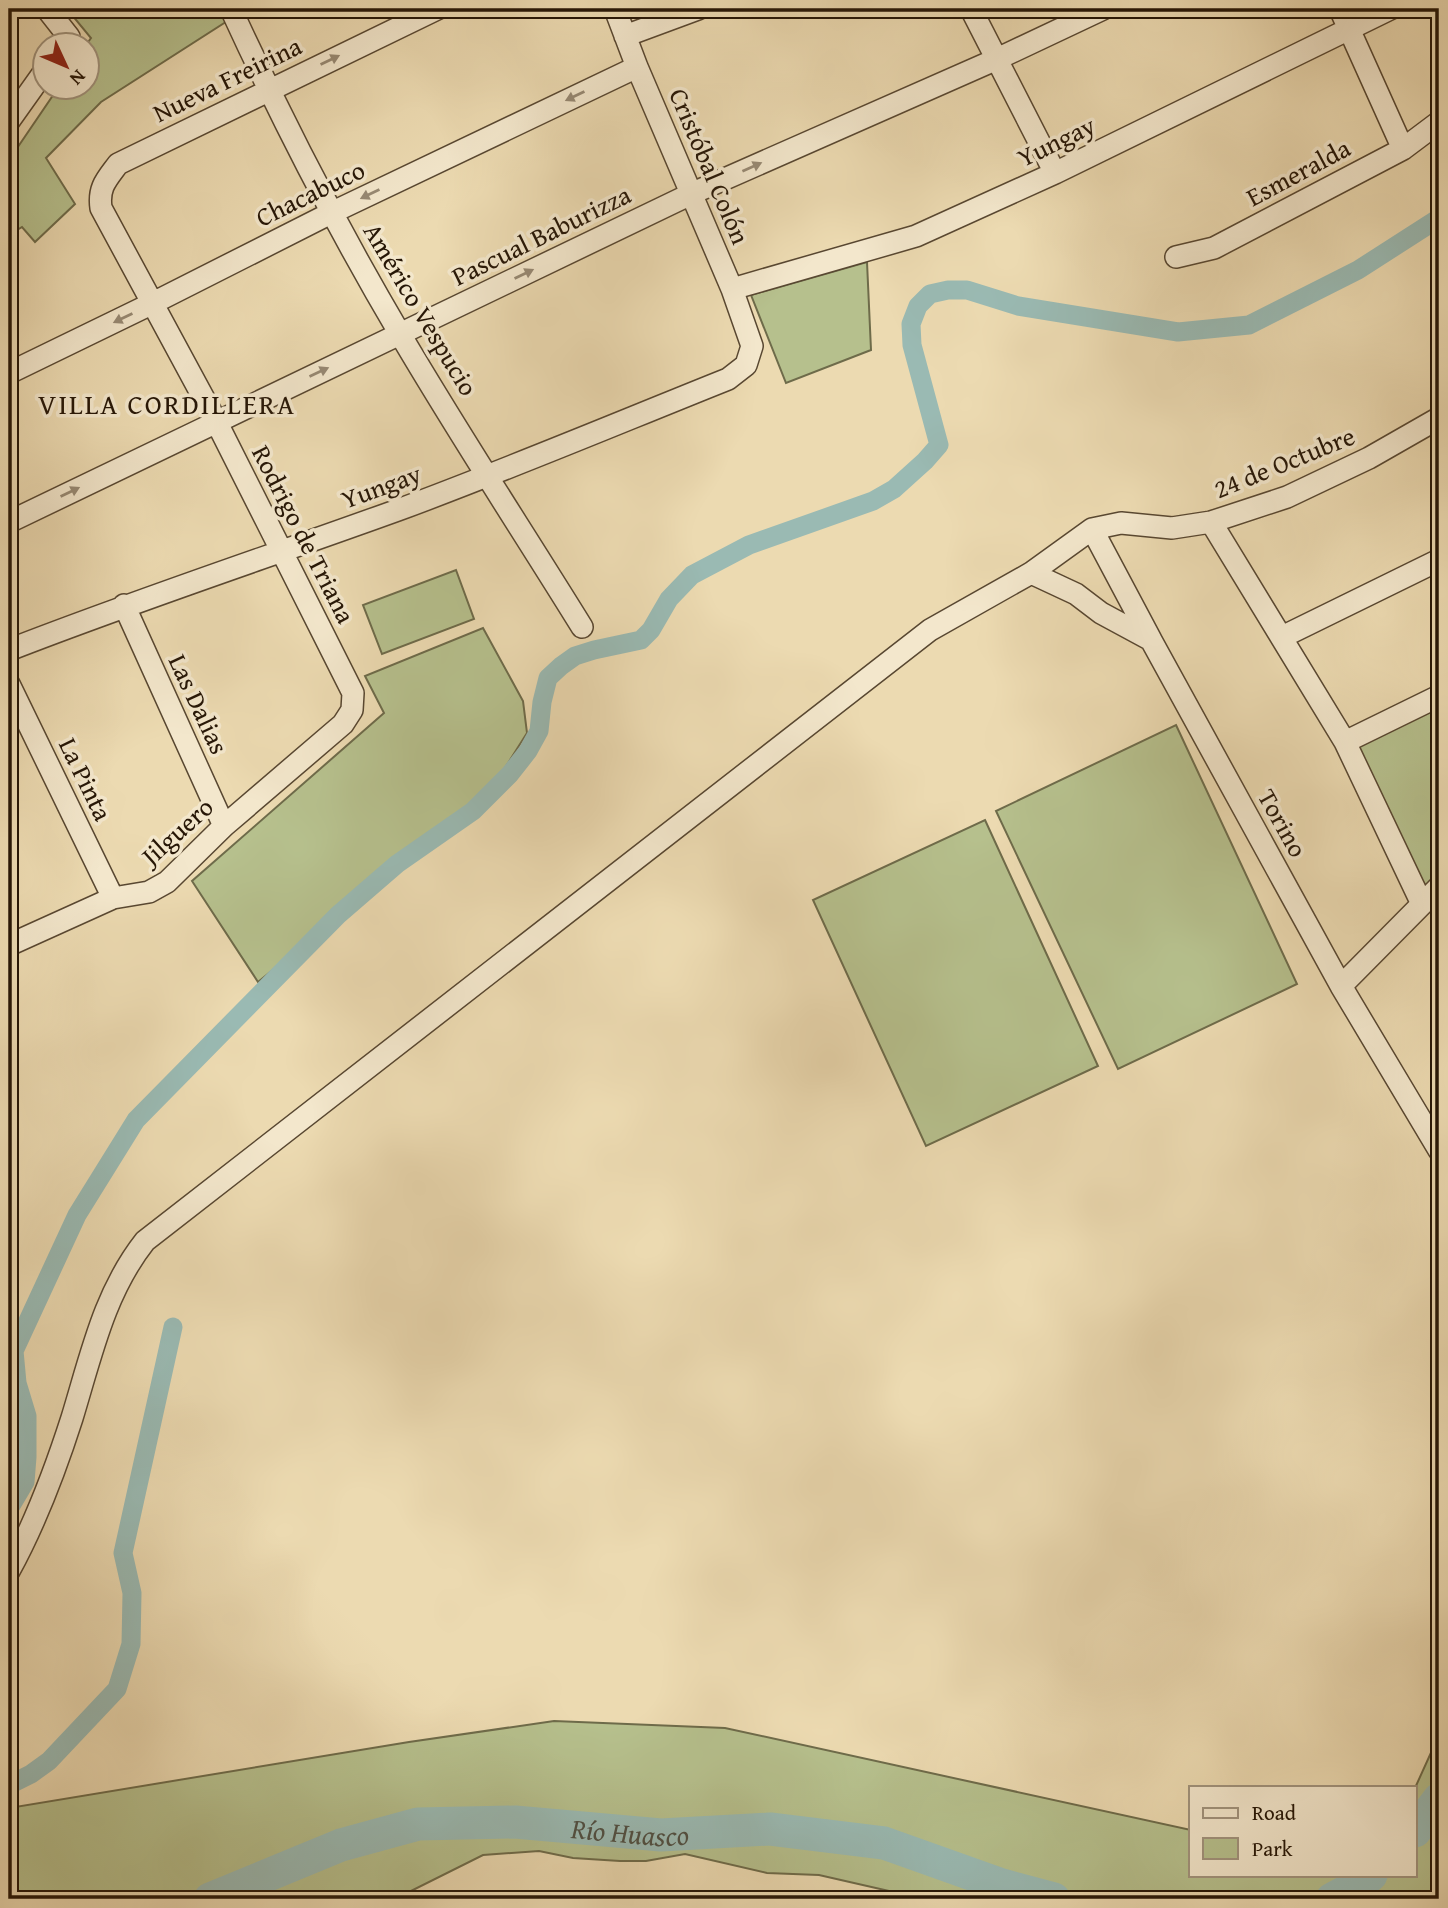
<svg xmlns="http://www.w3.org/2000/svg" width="1448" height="1908" viewBox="0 0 1448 1908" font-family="'Gentium Book Plus',serif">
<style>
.green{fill:#b6c08d;stroke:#6e6b4a;stroke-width:2}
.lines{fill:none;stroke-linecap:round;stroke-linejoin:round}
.canal{stroke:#9abab3;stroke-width:19}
.river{stroke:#9abab3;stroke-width:33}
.minor-casing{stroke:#584731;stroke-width:24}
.minor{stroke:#f3e7cc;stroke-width:21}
.oneway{fill:#978973}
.labels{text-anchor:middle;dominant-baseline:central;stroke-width:7;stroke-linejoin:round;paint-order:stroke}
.street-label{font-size:26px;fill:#261606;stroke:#f3e7cc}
.neighbourhood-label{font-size:28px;letter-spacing:2px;fill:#261606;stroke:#f3e7cc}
.water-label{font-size:28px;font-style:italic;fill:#4f4f43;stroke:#f3e7cc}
</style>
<rect width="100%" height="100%" fill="#ecdab1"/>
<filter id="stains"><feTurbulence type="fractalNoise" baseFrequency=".00286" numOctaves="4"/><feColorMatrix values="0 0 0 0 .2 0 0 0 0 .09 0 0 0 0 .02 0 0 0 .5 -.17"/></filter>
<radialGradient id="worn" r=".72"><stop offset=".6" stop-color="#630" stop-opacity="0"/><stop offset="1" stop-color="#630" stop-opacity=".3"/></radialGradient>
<path class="green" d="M 67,9 L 246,9 L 101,102 L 46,158 L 75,204 L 35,242 L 22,227 L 9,235 L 9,160 L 58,88 L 88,88 L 86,45 L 91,38 Z
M 867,262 L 871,350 L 786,383 L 751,295 Z
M 456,570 L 474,619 L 382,654 L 363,605 Z
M 483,628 L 523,701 L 527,733 L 488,795 L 258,982 L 192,881 L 384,713 L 365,676 Z
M 1439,699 L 1439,884 L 1423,900 L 1348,743 Z
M 1176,725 L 1297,984 L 1118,1069 L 996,811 Z
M 985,820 L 1098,1066 L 926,1146 L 813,900 Z
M 554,1721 L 725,1728 L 1191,1830 L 1191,1875 L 1415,1875 L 1415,1788 L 1439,1735 L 1439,1899 L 924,1899 L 819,1875 L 767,1873 L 685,1854 L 646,1861 L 620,1861 L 573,1858 L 539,1851 L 483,1855 L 395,1899 L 9,1899 L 9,1808 L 409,1742 Z"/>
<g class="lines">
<path class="canal" d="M 9,1509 L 25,1482 L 27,1457 L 27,1416 L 17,1383 L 14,1351 L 77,1215 L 136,1120 L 338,915 L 397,864 L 473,811 L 510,774 L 528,751 L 539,731 L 542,702 L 548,678 L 561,666 L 575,656 L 594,650 L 641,640 L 651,630 L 669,599 L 692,575 L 749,545 L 873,501 L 894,489 L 925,461 L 939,445 L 912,345 L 911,324 L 918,306 L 930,294 L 948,290 L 967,290 L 1018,306 L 1178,332 L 1249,325 L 1358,270 L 1439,218
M 9,1785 L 31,1774 L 49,1761 L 117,1689 L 131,1644 L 132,1593 L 123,1553 L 173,1327"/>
<g class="river">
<path d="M 1415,1831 L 1439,1799"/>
<path id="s1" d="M 210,1899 L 341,1845 L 418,1824 L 515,1822 L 661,1835 L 770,1829 L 884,1843 L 1002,1885 L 1054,1899"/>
<path d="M 1332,1899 L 1362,1883 L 1371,1875"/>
</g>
<defs>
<path id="minor" d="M 47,9 L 69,37 L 63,46
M 231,9 C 282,120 338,229 400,334 C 458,433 522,530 582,627
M 971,9 L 1055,173
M 1340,9 L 1403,149
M 625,36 L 698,9
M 9,121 L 46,69
M 1176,257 L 1214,248 L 1403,149 L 1439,122
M 732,289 L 916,236 L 1055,173 L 1390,9
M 9,373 L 153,303 L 331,213 L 637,67
M 9,522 L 693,193 L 997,59 L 1103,9
M 1211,522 L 1345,742 L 1422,904
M 1092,529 L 1151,640
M 1031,573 L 1076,594 L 1101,613 L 1151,640 L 1341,986 L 1439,1150
M 124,605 L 224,826
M 1282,637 L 1439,560
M 9,650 C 137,600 268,557 398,510 C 509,469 618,423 728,379 L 746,365 L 752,346 L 732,289 L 637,67 L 615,9
M 9,684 L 113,898
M 1345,742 L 1439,696
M 9,945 L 113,898 L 149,892 L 167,882 L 224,826 L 343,724 L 352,710 L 353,693 L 216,421 L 101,208 C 98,187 107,179 118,164 L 437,9
M 1341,986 L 1439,887
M 9,1571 C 36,1522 55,1471 72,1418 C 91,1356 104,1293 145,1241 L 930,630 L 1031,573 L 1092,529 L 1121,523 L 1172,528 L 1211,522 L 1287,497 L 1369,458 L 1439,418"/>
</defs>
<use href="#minor" class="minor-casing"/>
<use href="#minor" class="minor"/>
</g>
<defs><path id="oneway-solid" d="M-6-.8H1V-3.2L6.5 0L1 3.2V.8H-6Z" transform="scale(1.75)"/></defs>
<g class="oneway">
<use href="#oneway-solid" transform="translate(330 60) rotate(-26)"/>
<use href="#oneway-solid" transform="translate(575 96) rotate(154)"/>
<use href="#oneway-solid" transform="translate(752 167) rotate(-24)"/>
<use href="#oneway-solid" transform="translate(370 194) rotate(154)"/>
<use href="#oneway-solid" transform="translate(524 274) rotate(-26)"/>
<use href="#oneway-solid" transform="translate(123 318) rotate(154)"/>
<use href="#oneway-solid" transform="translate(319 372) rotate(-25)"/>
<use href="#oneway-solid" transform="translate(70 492) rotate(-26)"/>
</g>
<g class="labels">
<g class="street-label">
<text transform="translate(227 79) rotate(-26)">Nueva Freirina</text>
<text transform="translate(1056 141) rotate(-26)">Yungay</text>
<text transform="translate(710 166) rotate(67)">Cristóbal Colón</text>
<text transform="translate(1298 172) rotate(-28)">Esmeralda</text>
<text transform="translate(310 193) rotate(-26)">Chacabuco</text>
<text transform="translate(541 235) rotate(-26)">Pascual Baburizza</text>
<text transform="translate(421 309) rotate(59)">Américo Vespucio</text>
<text transform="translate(1284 462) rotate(-22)">24 de Octubre</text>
<text transform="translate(381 486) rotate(-20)">Yungay</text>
<text transform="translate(304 534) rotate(63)">Rodrigo de Triana</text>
<text transform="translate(199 704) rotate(65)">Las Dalias</text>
<text transform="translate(86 779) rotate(64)">La Pinta</text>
<text transform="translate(1283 823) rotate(61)">Torino</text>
<text transform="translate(177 831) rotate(-42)">Jilguero</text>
</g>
<g class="neighbourhood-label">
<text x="167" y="403">VILLA CORDILLERA</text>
</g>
<g class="water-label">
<text stroke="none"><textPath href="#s1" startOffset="434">Río Huasco</textPath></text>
</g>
</g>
<rect width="1448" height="1908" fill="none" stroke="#ecdab1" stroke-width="35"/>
<rect x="10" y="10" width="1427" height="1887" fill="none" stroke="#261606" stroke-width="3.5"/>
<rect x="18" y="18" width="1413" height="1873" fill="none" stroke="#261606" stroke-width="2"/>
<rect x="1189" y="1786" width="228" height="91" fill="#f3e7cc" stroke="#a1937d" stroke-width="2"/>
<rect x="1203" y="1808" width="35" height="10" fill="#f3e7cc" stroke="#a1937d" stroke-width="2"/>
<text x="1252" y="1820" font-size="21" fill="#261606">Road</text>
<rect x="1203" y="1838" width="35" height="21" fill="#b6c08d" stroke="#a1937d" stroke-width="2"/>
<text x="1252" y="1856" font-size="21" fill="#261606">Park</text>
<g transform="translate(66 66) rotate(134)"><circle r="33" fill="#f3e7cc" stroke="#a1937d" stroke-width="2"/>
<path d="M0-5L12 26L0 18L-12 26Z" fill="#8f2418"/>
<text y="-10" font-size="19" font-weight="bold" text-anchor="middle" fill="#261606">N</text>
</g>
<rect width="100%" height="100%" filter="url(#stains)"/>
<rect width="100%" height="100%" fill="url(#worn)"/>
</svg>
